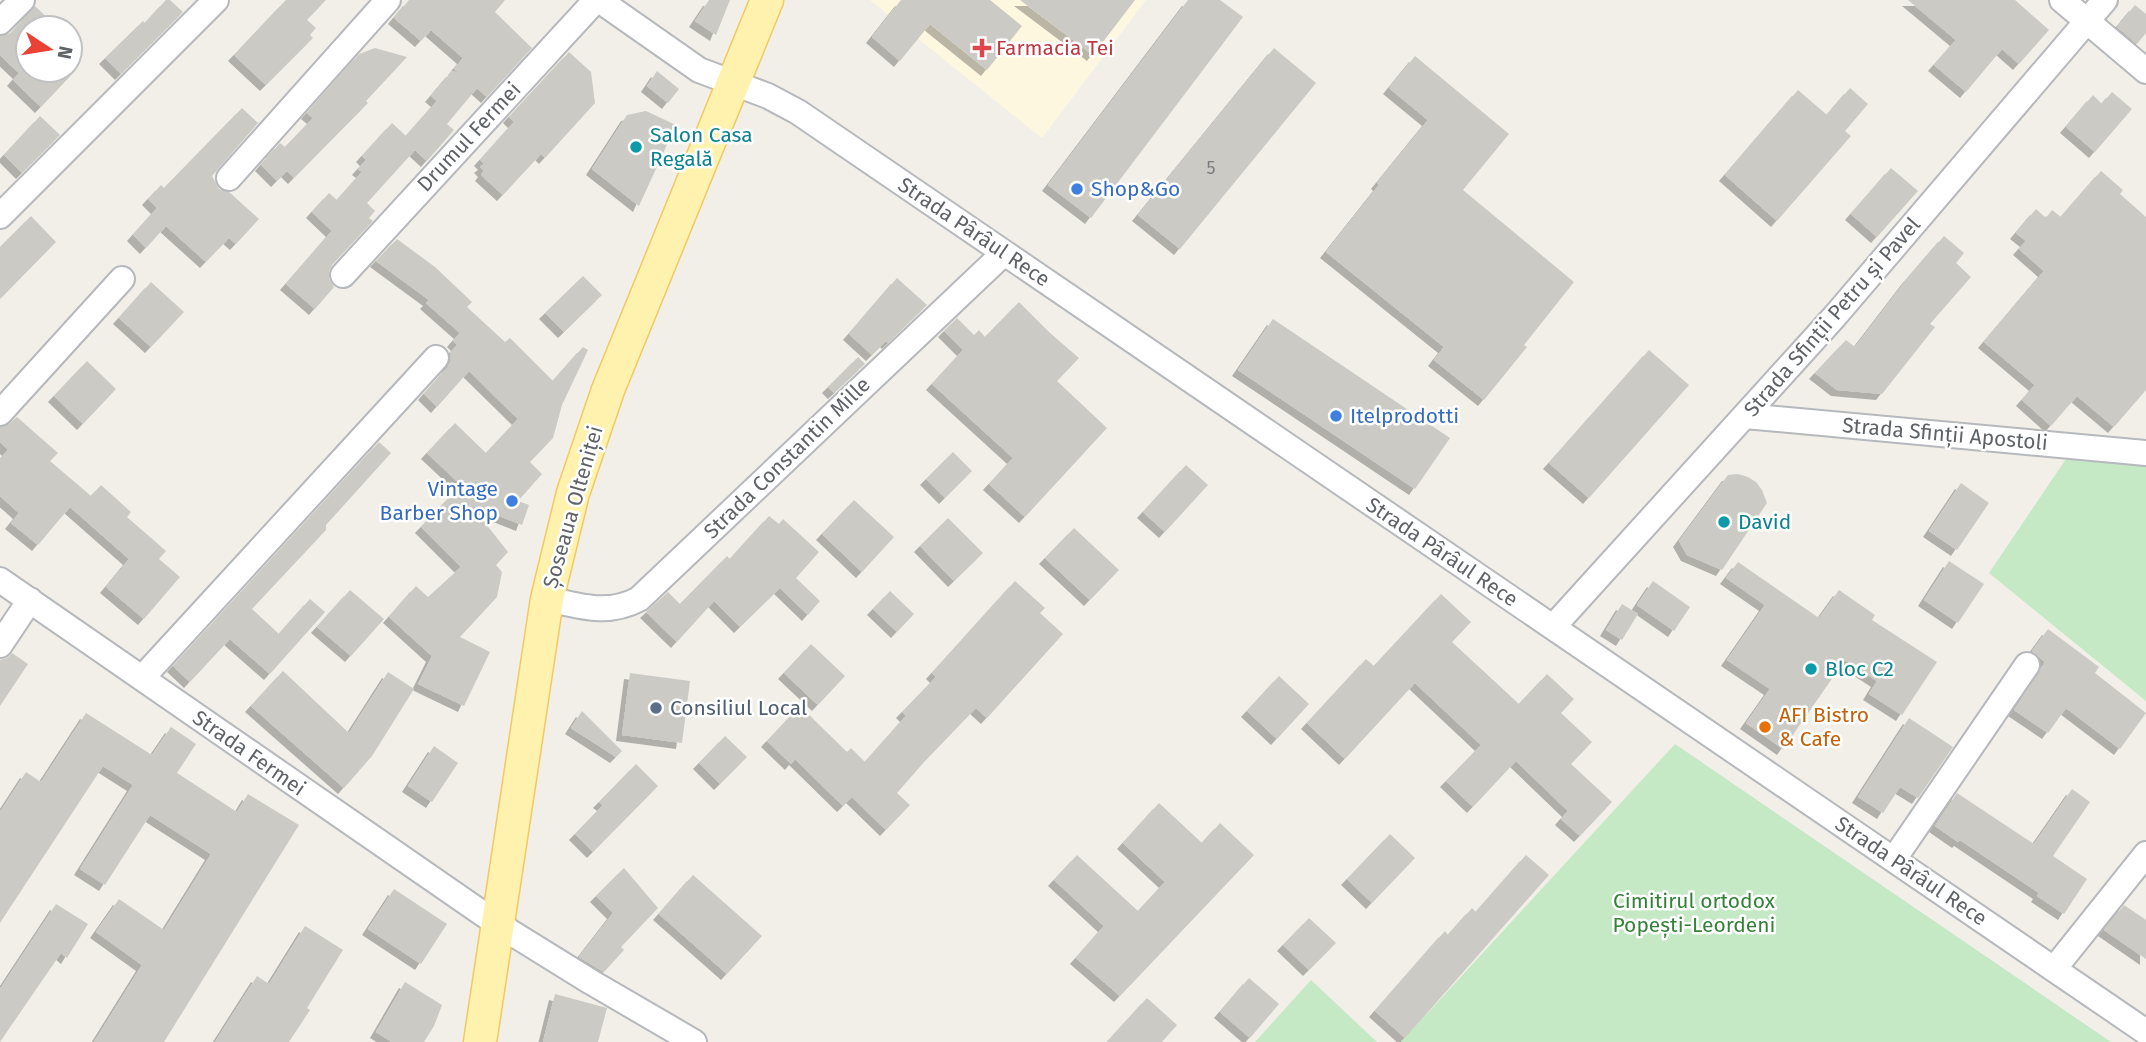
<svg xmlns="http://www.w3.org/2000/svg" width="2146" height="1042" viewBox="0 0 2146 1042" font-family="'Fira Sans',sans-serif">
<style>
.commercial{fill:#fef7e0}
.green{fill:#c5e8c5}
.building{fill:#cccac5;filter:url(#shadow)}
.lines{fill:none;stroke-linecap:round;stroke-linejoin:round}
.minor-casing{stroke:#b5b8bc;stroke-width:28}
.major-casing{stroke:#f2c960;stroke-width:35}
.minor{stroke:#fff;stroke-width:24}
.major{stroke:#fff2af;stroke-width:32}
.health-dot{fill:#e0444e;stroke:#fff;stroke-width:2.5}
.culture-dot{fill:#0f9aa8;stroke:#fff;stroke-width:2.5}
.shop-dot{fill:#3f7fe0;stroke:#fff;stroke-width:2.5}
.service-dot{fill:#5c6f8a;stroke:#fff;stroke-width:2.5}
.food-dot{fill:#e8710a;stroke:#fff;stroke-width:2.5}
.labels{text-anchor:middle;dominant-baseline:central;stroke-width:5;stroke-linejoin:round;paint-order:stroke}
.number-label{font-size:18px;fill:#7a7d7f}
.health-label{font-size:21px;fill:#be3a42;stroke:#fff;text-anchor:start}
.culture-label{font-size:21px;fill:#0d838f;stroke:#fff;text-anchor:start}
.street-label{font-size:21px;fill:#5f6368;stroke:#fff}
.shop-label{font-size:21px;fill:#366cbe;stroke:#fff;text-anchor:start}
.service-label{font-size:21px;fill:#4e5e75;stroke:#fff;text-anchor:start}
.food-label{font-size:21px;fill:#c56008;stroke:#fff;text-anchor:start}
.park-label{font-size:21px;fill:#348238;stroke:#fff}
</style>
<defs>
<filter id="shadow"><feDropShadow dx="-6" dy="6" stdDeviation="0" flood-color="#0004"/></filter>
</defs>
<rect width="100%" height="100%" fill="#f1efe8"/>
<path class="commercial" d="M 870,0 L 1146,0 L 1042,138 Z"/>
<path class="green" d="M 2066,459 L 2146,466 L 2146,701 L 1989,573 Z
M 1675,744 L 2111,1042 L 1401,1042 Z
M 1311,980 L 1377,1042 L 1255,1042 Z"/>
<path class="building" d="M 166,0 L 170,0 L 183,12 L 121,74 L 105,58 L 143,21 L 145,23 Z
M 286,0 L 326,0 L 307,20 L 316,28 L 310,35 L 313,38 L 266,85 L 234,55 Z
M 409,0 L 505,0 L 495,12 L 532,48 L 487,97 L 477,88 L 447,124 L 454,130 L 427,161 L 415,150 L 367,203 L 375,211 L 369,218 L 373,221 L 332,265 L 329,271 L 329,279 L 334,287 L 315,309 L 286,284 L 332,231 L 312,212 L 329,193 L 337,200 L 362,172 L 358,169 L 366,160 L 362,156 L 392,123 L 406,136 L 437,101 L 431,96 L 452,71 L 459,73 L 454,69 L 463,58 L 431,30 L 421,41 L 394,18 Z
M 709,0 L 730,0 L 716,35 L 695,21 Z
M 901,0 L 990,0 L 1022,26 L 987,70 L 930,24 L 900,61 L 872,37 Z
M 1020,0 L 1135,0 L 1093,55 Z
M 1188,0 L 1220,0 L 1243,17 L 1091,218 L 1048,185 Z
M 1908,0 L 2015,0 L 2049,30 L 2019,64 L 2002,49 L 1966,92 L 1934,65 L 1956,40 Z
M 2135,5 L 2146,14 L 2146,33 L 2137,44 L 2117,27 Z
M 35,6 L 58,28 L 28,28 L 28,70 L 76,70 L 41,107 L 13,80 L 19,73 L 0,55 L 0,36 L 11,33 Z
M 375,48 L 407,57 L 366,101 L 368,103 L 294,178 L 287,171 L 277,181 L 261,165 L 280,143 L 285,147 L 313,118 L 307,113 L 359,54 Z
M 1274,48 L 1316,83 L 1180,249 L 1138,215 Z
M 569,52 L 591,72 L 595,103 L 545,158 L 541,154 L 503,195 L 481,175 L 484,171 L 480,167 L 484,164 L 480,160 L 514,122 L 509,117 Z
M 1415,56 L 1509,134 L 1463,190 L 1574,282 L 1524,345 L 1527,347 L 1484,400 L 1434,360 L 1444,347 L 1326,252 L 1379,185 L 1377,183 L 1428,120 L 1389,88 Z
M 657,71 L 679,89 L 668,103 L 647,86 Z
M 1850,88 L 1868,104 L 1845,131 L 1851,136 L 1777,221 L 1725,175 L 1798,90 L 1827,115 Z
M 2112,92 L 2132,109 L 2095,152 L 2066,127 L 2093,95 L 2102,104 Z
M 242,108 L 258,123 L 212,176 L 219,189 L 229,192 L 259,219 L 236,244 L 229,238 L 206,262 L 166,226 L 146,248 L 133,235 L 157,208 L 148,199 L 161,185 L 164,188 Z
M 646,111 L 676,125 L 639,206 L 592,169 L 627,115 Z
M 40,116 L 60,135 L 22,173 L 4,155 Z
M 1891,168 L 1918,191 L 1877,237 L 1851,214 Z
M 2101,171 L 2123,190 L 2120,194 L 2146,217 L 2146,390 L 2114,427 L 2077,396 L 2051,426 L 2022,400 L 2035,385 L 1984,342 L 2044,271 L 2019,249 L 2026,241 L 2016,233 L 2036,209 L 2046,218 L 2052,210 L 2061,217 Z
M 31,216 L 56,242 L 0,299 L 0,247 Z
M 1944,236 L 1964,253 L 1956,263 L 1971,277 L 1930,324 L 1935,327 L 1882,394 L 1837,390 L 1815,373 L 1846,340 L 1855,347 L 1907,279 Z
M 397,239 L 435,267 L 472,302 L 467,307 L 505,342 L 510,338 L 553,381 L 583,347 L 588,350 L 562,405 L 553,438 L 530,462 L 542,474 L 518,501 L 529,505 L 522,525 L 471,505 L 508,552 L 496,565 L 502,572 L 497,597 L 460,637 L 490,652 L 464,706 L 418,684 L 432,656 L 389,617 L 416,586 L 428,597 L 461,567 L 421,527 L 461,485 L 427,453 L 455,423 L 486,453 L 518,419 L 469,371 L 437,407 L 424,394 L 447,368 L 451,361 L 450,353 L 457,345 L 453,341 L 460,333 L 426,303 L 429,300 L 376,261 Z
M 583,276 L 602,295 L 564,332 L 545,313 Z
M 897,278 L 927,305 L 888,343 L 886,341 L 872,355 L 849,334 Z
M 151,282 L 184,312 L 151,347 L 119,318 Z
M 1019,302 L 1050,333 L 1079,358 L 1057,381 L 1107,428 L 1025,517 L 989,484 L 1013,458 L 932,384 L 963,350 L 944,331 L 957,318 L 974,335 L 979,330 L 985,337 Z
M 1273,319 L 1450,438 L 1415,489 L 1238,370 Z
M 1649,350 L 1689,385 L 1589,498 L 1549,463 Z
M 858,357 L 865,364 L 834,393 L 828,387 Z
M 87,361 L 116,389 L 83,424 L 54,396 Z
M 17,417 L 58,453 L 50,461 L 91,496 L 101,485 L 131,512 L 127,517 L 166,551 L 159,559 L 180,577 L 144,619 L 106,587 L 129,559 L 70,507 L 38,545 L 11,523 L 19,513 L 0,496 L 0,459 L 8,450 L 0,442 L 0,427 L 10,423 Z
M 379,442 L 391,453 L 326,525 L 326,530 L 252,609 L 279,634 L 310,599 L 325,612 L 270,674 L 230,639 L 190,682 L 173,666 Z
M 953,452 L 972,471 L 945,498 L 926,479 Z
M 1186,465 L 1208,485 L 1165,532 L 1143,512 Z
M 1738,474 L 1748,477 L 1756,482 L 1762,490 L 1767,503 L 1722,570 L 1687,555 L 1679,541 L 1728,475 Z
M 1961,483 L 1989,503 L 1957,550 L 1929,531 Z
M 854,500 L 894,537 L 862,572 L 822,534 Z
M 769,516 L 779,524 L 783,519 L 819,552 L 796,578 L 820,601 L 808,615 L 780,588 L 740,627 L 714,601 L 677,642 L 646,612 L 668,592 L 680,604 L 727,556 L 730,559 Z
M 948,518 L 983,553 L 954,581 L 920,546 Z
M 1074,528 L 1119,570 L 1090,600 L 1045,558 Z
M 1949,561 L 1984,584 L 1958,623 L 1924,600 Z
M 1738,562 L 1819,618 L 1839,590 L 1875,615 L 1872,620 L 1937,662 L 1902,715 L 1869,694 L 1877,681 L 1845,660 L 1783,749 L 1746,723 L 1770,689 L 1727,660 L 1765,605 L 1726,578 Z
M 1015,581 L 1045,608 L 1040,613 L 1063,634 L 987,718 L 976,708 L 925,761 L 897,793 L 910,805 L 886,830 L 852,797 L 843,806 L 795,759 L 791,764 L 767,741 L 800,706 L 847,752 L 851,748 L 865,762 L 906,716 L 902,712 L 936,677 L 932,673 Z
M 1653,581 L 1690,607 L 1674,631 L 1637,605 Z
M 350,590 L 384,619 L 351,656 L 317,627 Z
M 890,591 L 914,614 L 897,632 L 873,609 Z
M 1441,594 L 1471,622 L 1452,642 L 1519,704 L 1547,674 L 1574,699 L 1561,713 L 1592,742 L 1571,764 L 1612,802 L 1580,836 L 1561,819 L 1568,811 L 1516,761 L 1473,807 L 1446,781 L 1481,745 L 1415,683 L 1345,759 L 1307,723 L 1366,659 L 1374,666 Z
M 1622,604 L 1638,614 L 1622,640 L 1606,630 Z
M 2048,629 L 2099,667 L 2095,673 L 2146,713 L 2120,749 L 2066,708 L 2048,733 L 2014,710 L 2045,662 L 2032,651 Z
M 811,644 L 845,676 L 818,705 L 784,673 Z
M 12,653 L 28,664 L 0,706 L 0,660 L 7,658 Z
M 283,671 L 349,733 L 388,672 L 414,689 L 372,756 L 344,788 L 251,706 Z
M 630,673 L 690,681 L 682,743 L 622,735 Z
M 1279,676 L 1309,704 L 1277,739 L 1247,711 Z
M 582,711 L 622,751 L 616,757 L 571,728 Z
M 86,713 L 152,755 L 171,727 L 196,744 L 177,773 L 237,812 L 248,794 L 299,825 L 164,1042 L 94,1042 L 142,965 L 96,932 L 119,899 L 164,930 L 211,854 L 150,815 L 105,885 L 80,869 L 133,785 L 103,766 L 0,923 L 0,812 L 26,772 L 41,782 Z
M 1909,718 L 1953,747 L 1918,798 L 1900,787 L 1883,813 L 1858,797 Z
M 725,736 L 747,757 L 720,784 L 699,763 Z
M 434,746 L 458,763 L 432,802 L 408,786 Z
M 636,764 L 658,786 L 593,852 L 575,834 L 603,805 L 599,802 Z
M 2072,789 L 2090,802 L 2053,856 L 2087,879 L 2064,914 L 2037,896 L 2039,893 L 1960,840 L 1958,842 L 1935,826 L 1957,793 L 2034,844 Z
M 1159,803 L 1202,843 L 1220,823 L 1254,855 L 1120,996 L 1076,958 L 1104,926 L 1054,880 L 1077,855 L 1138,911 L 1165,882 L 1123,843 Z
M 1390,834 L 1415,858 L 1372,903 L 1347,879 Z
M 1526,855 L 1549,875 L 1405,1038 L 1375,1011 L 1445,931 L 1448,935 L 1472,908 L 1476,912 Z
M 624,868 L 658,908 L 621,947 L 624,950 L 604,972 L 579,957 L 613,913 L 596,896 Z
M 693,875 L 762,936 L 727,974 L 659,914 Z
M 394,889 L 447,924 L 421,964 L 368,929 Z
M 56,904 L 88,924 L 67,958 L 61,953 L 0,1042 L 0,989 Z
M 2124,905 L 2146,920 L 2146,959 L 2104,930 Z
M 1309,918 L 1336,943 L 1309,970 L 1283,945 Z
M 305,926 L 343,950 L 307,1008 L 310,1010 L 289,1042 L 215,1042 L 257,976 L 269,984 Z
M 1249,978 L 1279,1004 L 1250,1038 L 1220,1012 Z
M 405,982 L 442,1005 L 434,1026 L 424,1042 L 392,1042 L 376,1032 Z
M 555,994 L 607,1008 L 598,1042 L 543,1042 Z
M 1147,998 L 1177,1025 L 1162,1042 L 1107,1042 Z"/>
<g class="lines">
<defs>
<path id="minor" d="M 599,0 L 699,70 L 768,96 L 798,112 L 2146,1032
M 2062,0 L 2146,71
M 0,22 L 22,0
M 229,178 L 388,0
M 0,216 L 216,0
M 343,275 L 596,0
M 0,413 L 122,279
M 1745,416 L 2146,453
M 0,580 L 499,925 L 591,982 L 694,1042
M 547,599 C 580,606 607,616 639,599 L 1004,253
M 1553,627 L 1835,316 L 2105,0
M 0,645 L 30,600
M 142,678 L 436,358
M 1894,859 L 2027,665
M 2054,969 L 2146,854"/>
<path id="major" d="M 480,1042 L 547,599 L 573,493 L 608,390 L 767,0"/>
</defs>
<use href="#minor" class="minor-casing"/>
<use href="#major" class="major-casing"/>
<use href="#minor" class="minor"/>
<use href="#major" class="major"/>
</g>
<path class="health-dot" d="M978.5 37.5h7v7h7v7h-7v7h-7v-7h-7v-7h7z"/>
<g class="culture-dot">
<circle cx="636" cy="147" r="7"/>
<circle cx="1724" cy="522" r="7"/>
<circle cx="1811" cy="669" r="7"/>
</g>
<g class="shop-dot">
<circle cx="1077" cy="189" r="7"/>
<circle cx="1336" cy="416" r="7"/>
<circle cx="512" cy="501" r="7"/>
</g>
<circle class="service-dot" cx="656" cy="708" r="7"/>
<circle class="food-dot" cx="1765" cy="727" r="7"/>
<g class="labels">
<g class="number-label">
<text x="1211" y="168">5</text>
</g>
<g class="health-label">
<text x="996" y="48">Farmacia Tei</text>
</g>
<g class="culture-label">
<text x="650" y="135">Salon Casa<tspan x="650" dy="24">Regală</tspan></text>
<text x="1738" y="522">David</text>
<text x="1825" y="669">Bloc C2</text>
</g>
<g class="street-label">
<text transform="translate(469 137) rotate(-47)">Drumul Fermei</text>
<text transform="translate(974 232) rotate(34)">Strada Pârâul Rece</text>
<text transform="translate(1832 317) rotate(-49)">Strada Sfinții Petru și Pavel</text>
<text transform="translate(1945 434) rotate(5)">Strada Sfinții Apostoli</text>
<text transform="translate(787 458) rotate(-44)">Strada Constantin Mille</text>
<text transform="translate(573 507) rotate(-74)">Șoseaua Olteniței</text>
<text transform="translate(1442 552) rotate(34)">Strada Pârâul Rece</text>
<text transform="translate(249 753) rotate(35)">Strada Fermei</text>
<text transform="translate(1911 871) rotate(34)">Strada Pârâul Rece</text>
</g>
<g class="shop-label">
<text x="1091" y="189">Shop&amp;Go</text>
<text x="1350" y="416">Itelprodotti</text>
<text x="498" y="489" text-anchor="end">Vintage<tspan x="498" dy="24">Barber Shop</tspan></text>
</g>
<g class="service-label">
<text x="670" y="708">Consiliul Local</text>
</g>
<g class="food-label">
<text x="1779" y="715">AFI Bistro<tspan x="1779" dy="24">&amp; Cafe</tspan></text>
</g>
<g class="park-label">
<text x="1694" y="901">Cimitirul ortodox<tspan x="1694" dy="24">Popești-Leordeni</tspan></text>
</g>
</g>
<g transform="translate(49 49) rotate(102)"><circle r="33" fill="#ffffff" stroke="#bfc1c3" stroke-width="2"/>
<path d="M0-5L12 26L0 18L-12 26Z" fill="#ea4335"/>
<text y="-10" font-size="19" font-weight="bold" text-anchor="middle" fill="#5f6368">N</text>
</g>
</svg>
